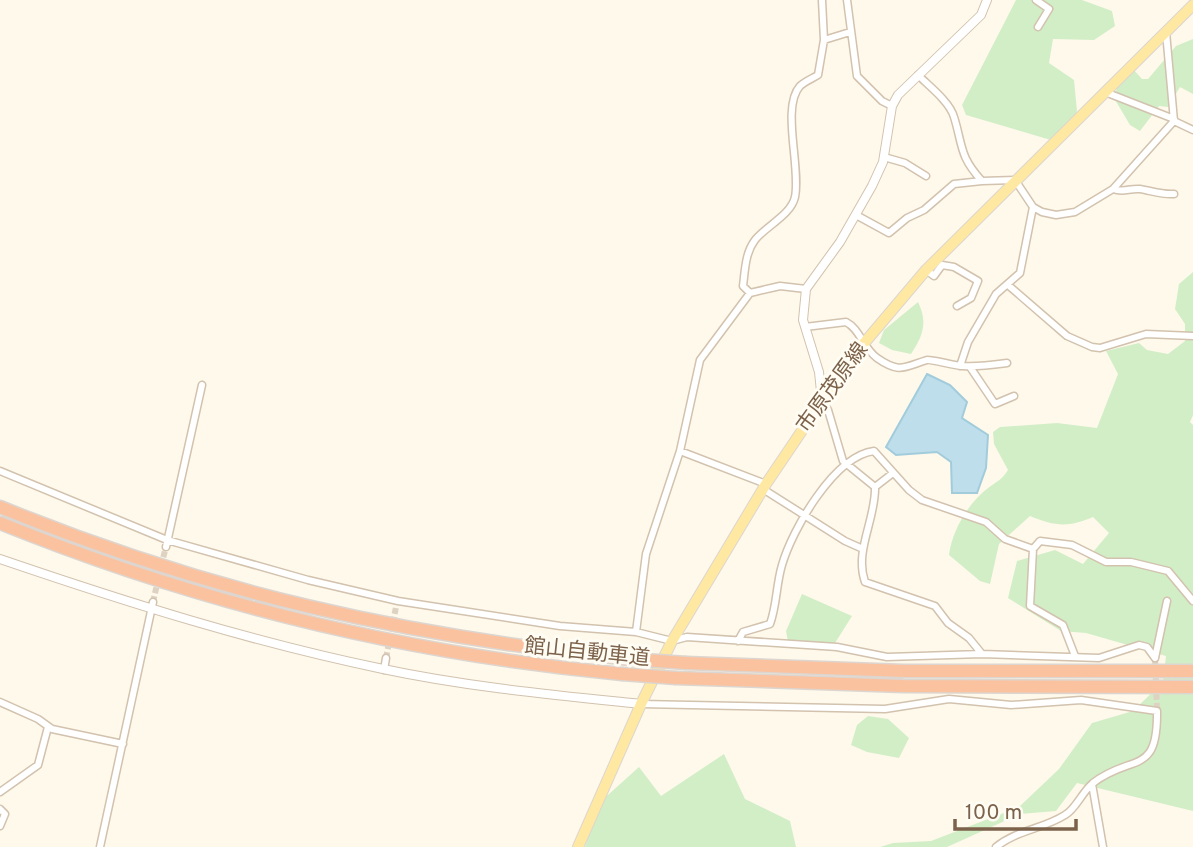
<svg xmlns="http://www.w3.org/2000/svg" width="1193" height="847" viewBox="0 0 1193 847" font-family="Overpass,'Noto Sans JP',sans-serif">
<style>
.green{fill:#d2eec7}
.water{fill:#bddeea;stroke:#a2ccdc;stroke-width:2}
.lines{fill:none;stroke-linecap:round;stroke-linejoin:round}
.minor-tunnel{stroke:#ded3c3;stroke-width:6;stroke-dasharray:6 3;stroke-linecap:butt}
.minor-casing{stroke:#d2c2ae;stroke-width:9}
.tertiary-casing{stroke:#d2c2ae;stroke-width:10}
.primary-casing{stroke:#ddd6d0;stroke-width:12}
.motorway-casing{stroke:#ddd6d0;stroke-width:15}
.minor{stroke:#fff;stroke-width:6}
.tertiary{stroke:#fff;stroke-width:8}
.primary{stroke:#ffe8a1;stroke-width:10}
.motorway{stroke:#fbc29f;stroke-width:12}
.motorway-bridge-casing{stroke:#ddd6d0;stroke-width:15;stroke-linecap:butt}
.motorway-bridge{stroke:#fbc29f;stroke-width:12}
.labels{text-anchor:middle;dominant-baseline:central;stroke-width:6;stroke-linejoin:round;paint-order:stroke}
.street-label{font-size:21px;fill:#7c624b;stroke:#fffcf3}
</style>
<rect width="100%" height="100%" fill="#fef9eb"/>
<path class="green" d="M 1016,0 L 1082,0 L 1112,11 L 1115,26 L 1094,40 L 1053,39 L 1049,63 L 1074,80 L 1077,111 L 1061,143 L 966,115 L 962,105 Z
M 1193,39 L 1193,94 L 1180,87 L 1168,107 L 1159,106 L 1140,131 L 1130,125 L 1114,98 L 1117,88 L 1133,69 L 1142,79 L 1148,79 L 1176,46 Z
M 1193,272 L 1193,415 L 1190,422 L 1193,425 L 1193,811 L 1077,783 L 1056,811 L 1020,814 L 947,847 L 880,847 L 893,843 L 931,841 L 1019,807 L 1059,769 L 1092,723 L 1133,711 L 1163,682 L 1166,656 L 1086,633 L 1061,631 L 1008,598 L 1017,561 L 1055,550 L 1083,564 L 1109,533 L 1093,517 C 1068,528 1054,526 1030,516 L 999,544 L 990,584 L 980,581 L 949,555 C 952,531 968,503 988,488 C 997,481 1002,480 1008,470 L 994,444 L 993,432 L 1000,427 L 1057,423 L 1097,428 L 1118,374 L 1106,351 L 1139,343 L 1147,350 L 1168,354 L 1185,341 L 1185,324 L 1175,309 L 1179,284 Z
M 918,302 C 928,322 923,336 911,354 L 892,350 L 879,343 L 884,330 Z
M 802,594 L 852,616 L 830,651 L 788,642 L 786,631 Z
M 868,716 L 888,719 L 909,738 L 899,758 L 867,752 L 851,745 L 857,725 Z
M 724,754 L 745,799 L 790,821 L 796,847 L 585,847 L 599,803 L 639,767 L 661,796 Z"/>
<path class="water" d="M 927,374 L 950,385 L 967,402 L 962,418 L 988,435 L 986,468 L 977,493 L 952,493 L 951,462 L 937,452 L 896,455 L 886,447 Z"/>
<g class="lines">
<path class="minor-tunnel" d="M 161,566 L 166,547
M 153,602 L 158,580
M 386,658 L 396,607
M 1155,658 L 1157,711"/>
<defs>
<path id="minor" d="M 847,0 L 857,76 L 882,101 L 892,106
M 1036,0 L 1049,9 L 1038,27
M 824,40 L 850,32
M 918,75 C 929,86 950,102 954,117 C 963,146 959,156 982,181 L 1015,180 L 1033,207 L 1042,212 L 1056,215 L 1075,212 L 1113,189 L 1174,121 L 1166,32
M 1105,92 L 1174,119
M 1174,121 L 1193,130
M 884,157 L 905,163 L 926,176
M 1113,189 C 1124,193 1129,188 1140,189 C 1152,191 1162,195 1174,194
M 856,215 L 889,233 L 907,218 L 924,210 L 954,184 L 982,181
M 926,270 L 934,276 L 942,265 L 954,267 L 978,281 L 971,298 L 957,306
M 1008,285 L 1067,336 L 1092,347 L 1100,348 L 1146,334 L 1193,336
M 750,293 L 743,286 C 745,271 745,253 755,240 C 766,226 791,215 795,197 C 801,167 781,107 800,86 C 804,82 813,78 818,75 L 824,40 L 822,0
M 805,327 L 846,322 C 860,329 863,348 877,358 C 900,374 904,367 927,360 C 931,359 955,366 963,366 C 978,367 992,365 1007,363
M 960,366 L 968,342 L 996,294 L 1020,273 L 1033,207
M 970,367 L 995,404 L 1014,396
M 822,401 L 828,410 L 843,461 L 875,487 C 876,519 854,551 865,582 L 935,606 L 948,623 L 969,638 L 982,654
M 680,451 L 766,484
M 0,471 L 167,540 L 308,580 L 398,601 L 560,626 L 636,632 L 672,641 L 687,637 L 837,647 L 887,657 L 982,654 L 1099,658 L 1139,645 L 1147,647 L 1155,658
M 875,487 L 893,473
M 763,489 L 845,541 L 863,549
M 166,547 L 202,385
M 1033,549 L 1040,541 L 1072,545 L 1106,562 L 1131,562 L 1168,571 L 1193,601
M 636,632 L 646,554 L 680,451 L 700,360 L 750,293 L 780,286 L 806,289
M 738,641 L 743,632 L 770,624 C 777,605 776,585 782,565 C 792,530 834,456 874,451 L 909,490 L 922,500 L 986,522 L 1005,539 L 1033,549 L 1030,606 L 1063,625 L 1075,656
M 1155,658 L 1167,601
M 384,670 L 386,658
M 0,702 L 38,719 L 52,729 L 123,744
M 641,704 L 885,709 L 949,699 L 1011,705 L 1081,700 L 1157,711 C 1158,777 1132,753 1093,783 C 1082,792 1076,809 1065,815 C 1043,829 1017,830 996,847
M 1092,784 L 1103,847
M 0,792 L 38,765 L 48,727
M 0,809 L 5,814 L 0,826
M 100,847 L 153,602"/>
<path id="tertiary" d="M 822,401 L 819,372 L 803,320 L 806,289 L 840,242 L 872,186 L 883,162 L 892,106 L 898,95 L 981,15 L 987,0
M 0,559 C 126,602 252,642 383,669 C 468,687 554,695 641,704"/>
<path id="primary" d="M 578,847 L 641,704 L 672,641 L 766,484 L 849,361 L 926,270 L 1193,5"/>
<path id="motorway" d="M 0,507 C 211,593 404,636 630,659
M 0,523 C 200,604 407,654 622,674
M 686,663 L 904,671 L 1193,671
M 676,678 L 903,686 L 1193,687"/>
</defs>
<use href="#minor" class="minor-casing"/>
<use href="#tertiary" class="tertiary-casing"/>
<use href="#primary" class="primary-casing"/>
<use href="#motorway" class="motorway-casing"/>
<use href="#minor" class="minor"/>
<use href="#tertiary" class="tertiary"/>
<use href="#primary" class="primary"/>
<use href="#motorway" class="motorway"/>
<defs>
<path id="motorway-bridge" d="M 630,659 L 686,663
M 622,674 L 676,678"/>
</defs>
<use href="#motorway-bridge" class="motorway-bridge-casing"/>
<use href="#motorway-bridge" class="motorway-bridge"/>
</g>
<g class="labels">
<g class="street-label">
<text transform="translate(833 388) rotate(-54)">市原茂原線</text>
<text transform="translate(587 653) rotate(6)">館山自動車道</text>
</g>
</g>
<path d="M955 819v10h121v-10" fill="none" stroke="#7c624b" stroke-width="3.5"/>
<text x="965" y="819" font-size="21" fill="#7c624b" stroke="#fffcf3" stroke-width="5" paint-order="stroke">100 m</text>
</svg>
